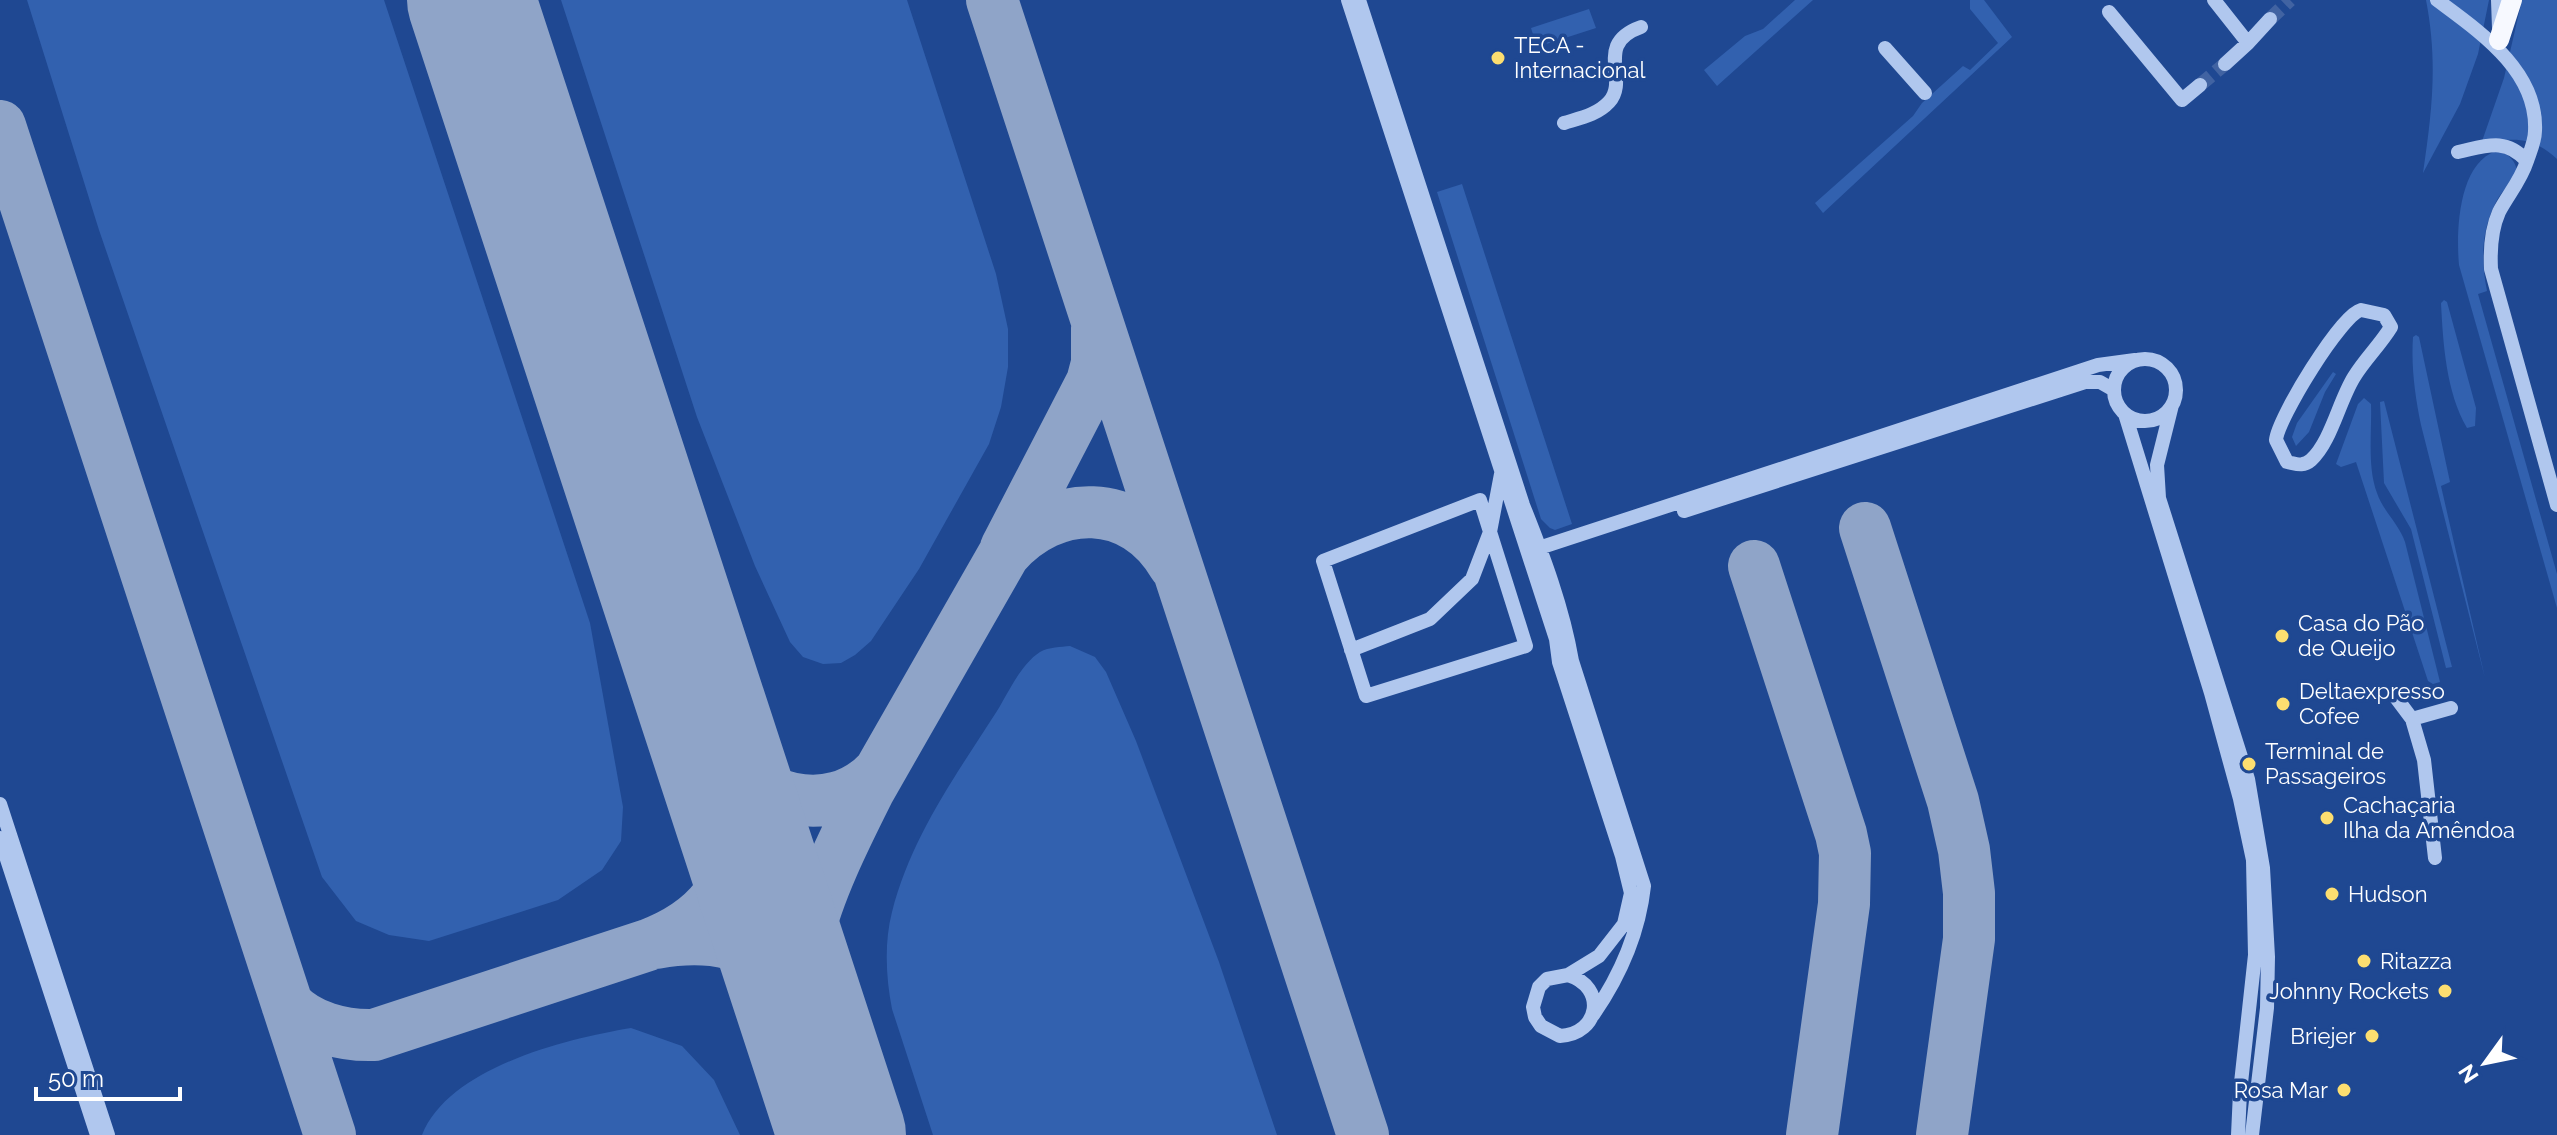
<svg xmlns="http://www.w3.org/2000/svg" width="2557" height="1135" viewBox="0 0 2557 1135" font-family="Raleway,sans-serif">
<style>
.green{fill:#3261af}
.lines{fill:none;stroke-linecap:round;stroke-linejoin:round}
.taxiway{stroke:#8fa4c8;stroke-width:52}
.runway{stroke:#8fa4c8;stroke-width:128}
.minor-tunnel{stroke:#4163a2;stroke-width:14;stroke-dasharray:14 7;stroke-linecap:butt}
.minor{stroke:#b0c7ee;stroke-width:14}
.major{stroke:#f7f9ff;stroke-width:20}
.poi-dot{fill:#fcde70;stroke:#1f4892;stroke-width:3}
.labels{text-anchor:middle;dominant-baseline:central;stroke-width:7;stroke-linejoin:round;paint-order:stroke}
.poi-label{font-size:22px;fill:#fff;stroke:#1f4892;text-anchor:start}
</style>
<rect width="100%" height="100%" fill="#1f4892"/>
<path class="green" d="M 27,0 L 384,0 L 590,623 L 623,807 L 621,841 L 602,870 L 558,900 L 429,941 L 389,935 L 356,921 L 322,877 L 99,230 Z
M 561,0 L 907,0 L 996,274 L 1008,329 L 1008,367 L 1001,407 L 989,444 L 919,569 L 871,641 L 855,655 L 841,663 L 823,664 L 803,657 L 790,642 L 755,566 L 697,417 Z
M 1795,0 L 1813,0 L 1717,86 L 1704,70 L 1745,36 L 1763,29 Z
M 1970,0 L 1984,0 L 2012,37 L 1823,213 L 1815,203 L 1913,116 L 1922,103 L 1963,66 L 1970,70 L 1998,43 L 1970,9 Z
M 2426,0 L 2489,0 L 2478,54 L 2460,104 L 2423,173 C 2432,112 2438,62 2426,0 Z
M 2522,0 L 2557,0 L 2557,159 C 2534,137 2509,135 2480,147 L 2504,78 Z
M 1589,9 L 1596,28 L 1537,47 L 1531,28 Z
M 2496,151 C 2507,152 2517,161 2517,173 C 2511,184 2500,192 2495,204 C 2481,232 2481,261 2487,291 L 2478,294 L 2557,574 L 2557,608 L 2459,265 C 2456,232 2458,164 2496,151 Z
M 1462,184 L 1572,524 L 1555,530 L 1550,528 L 1541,519 L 1437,192 Z
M 2444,300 L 2447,302 L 2476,408 L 2475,426 L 2467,428 C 2446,392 2443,343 2441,303 Z
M 2416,335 L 2419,337 L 2450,482 L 2441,486 L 2485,678 L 2421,425 C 2415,396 2411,367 2413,337 Z
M 2333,372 L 2336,374 L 2325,392 L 2309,432 L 2296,446 L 2292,437 L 2297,423 Z
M 2364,398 L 2371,404 C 2372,431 2367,467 2377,493 C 2383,511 2399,524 2405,542 L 2440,682 L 2433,684 L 2428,681 L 2356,462 L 2341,467 L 2336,464 L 2358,404 Z
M 2384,401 L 2452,667 L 2446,668 L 2411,529 L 2384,483 L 2380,402 Z
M 1070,646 L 1095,657 L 1106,672 L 1136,741 L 1219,962 L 1277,1135 L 933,1135 L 892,1009 C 886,978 884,943 892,912 C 911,837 956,775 997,711 C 1008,693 1021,664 1040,652 C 1049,647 1061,647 1070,646 Z
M 631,1028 L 682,1046 L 714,1080 L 740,1135 L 422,1135 C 449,1067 566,1039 631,1028 Z"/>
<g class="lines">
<path class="taxiway" d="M 992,0 L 1363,1135
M 0,126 L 330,1135
M 1865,528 L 1953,801 L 1964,850 L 1969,893 L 1969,939 L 1942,1135
M 1006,548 L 1092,382 L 1097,363 L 1097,328
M 1754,566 L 1841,834 L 1845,853 L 1844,904 L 1812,1135
M 717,743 C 749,800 830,824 879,772
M 656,943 C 704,934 762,939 790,986 C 795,995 798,1005 803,1014
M 287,1004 C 308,1027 343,1036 374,1035 L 648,945 C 704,924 744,883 736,819 C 732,789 716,753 707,724
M 803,1014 C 802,989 801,964 807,940 C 818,891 847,834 869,790 L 1004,554 C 1054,497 1134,496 1174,565"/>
<path class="runway" d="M 471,0 L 842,1135"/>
<path class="minor-tunnel" d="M 2270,19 L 2290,0
M 2200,85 L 2225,64"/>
<path class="minor" d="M 1348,0 L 1556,639 L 1559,662 L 1622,856 L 1631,893 L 1624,924 L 1599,956 L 1568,975 L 1547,979 L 1539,987 L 1533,1007 L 1535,1017 L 1541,1026 L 1560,1036 C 1600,1034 1607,987 1568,975
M 1359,0 L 1523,505 C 1543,555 1563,608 1572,661 L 1644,886 C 1639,932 1620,976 1593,1015
M 2214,0 L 2248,43 L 2270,19
M 2437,0 C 2480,32 2538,71 2535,131 C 2535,141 2530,152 2527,161
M 2498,0 L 2499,28
M 2109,12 L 2182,100 L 2200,85
M 1885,48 L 1925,93
M 2225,64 L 2248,43
M 1564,123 C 1580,118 1597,115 1609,102 C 1630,79 1593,44 1641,27
M 2458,152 C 2486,146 2505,137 2527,161 C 2521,180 2508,195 2499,212 C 2491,230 2490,250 2491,269 L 2557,505
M 2361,310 L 2384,315 L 2391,327 C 2380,345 2365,359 2354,377 C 2339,401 2331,442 2311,460 C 2303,467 2297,464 2287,462 L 2276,440 C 2278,418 2341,315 2361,310 Z
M2114 390a31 31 0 1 1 62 0a31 31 0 1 1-62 0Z
M 2172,405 L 2157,465 L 2159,498 L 2248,779 L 2263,868 L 2268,957 L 2267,1008 L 2252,1135
M 2125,414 L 2211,693 L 2240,799 L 2253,860 L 2255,955 L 2240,1092 L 2238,1135
M 1480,500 L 1526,646 L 1366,696 L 1323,561 Z
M 1684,511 L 2085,382 L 2100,382 L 2114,390
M 1539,548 L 2098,365 L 2135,360
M 1351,650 L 1430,619 L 1472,579 L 1490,532 L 1501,474
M 2394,695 L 2412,719 L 2424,760 L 2435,858
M 2412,719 L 2451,708
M 0,804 L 108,1135
M 0,838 L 97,1135"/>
<path class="major" d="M 2499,40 L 2512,0"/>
</g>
<g class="poi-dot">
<circle cx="1498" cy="58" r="8"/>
<circle cx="2282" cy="636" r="8"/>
<circle cx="2283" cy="704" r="8"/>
<circle cx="2249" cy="764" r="8"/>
<circle cx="2327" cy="818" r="8"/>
<circle cx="2332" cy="894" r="8"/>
<circle cx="2364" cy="961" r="8"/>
<circle cx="2445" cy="991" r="8"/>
<circle cx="2372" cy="1036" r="8"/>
<circle cx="2344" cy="1090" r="8"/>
</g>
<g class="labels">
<g class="poi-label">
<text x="1514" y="45">TECA -<tspan x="1514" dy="25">Internacional</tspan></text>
<text x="2298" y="623">Casa do Pão<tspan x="2298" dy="25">de Queijo</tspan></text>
<text x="2299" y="691">Deltaexpresso<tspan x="2299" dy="25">Cofee</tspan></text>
<text x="2265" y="751">Terminal de<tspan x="2265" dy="25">Passageiros</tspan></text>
<text x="2343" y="805">Cachaçaria<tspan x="2343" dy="25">Ilha da Amêndoa</tspan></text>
<text x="2348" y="894">Hudson</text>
<text x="2380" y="961">Ritazza</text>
<text x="2429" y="991" text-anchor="end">Johnny Rockets</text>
<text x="2356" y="1036" text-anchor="end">Briejer</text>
<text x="2328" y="1090" text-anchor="end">Rosa Mar</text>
</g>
</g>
<g transform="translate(2485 1063) rotate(237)" stroke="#1f4892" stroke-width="6" paint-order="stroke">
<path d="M0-6L14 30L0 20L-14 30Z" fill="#ffffff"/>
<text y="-12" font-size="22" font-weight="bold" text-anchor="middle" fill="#ffffff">N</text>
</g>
<path d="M36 1087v12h144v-12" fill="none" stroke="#ffffff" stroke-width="4"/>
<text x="48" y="1087" font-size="24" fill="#ffffff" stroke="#1f4892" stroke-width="6" paint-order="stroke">50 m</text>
</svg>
